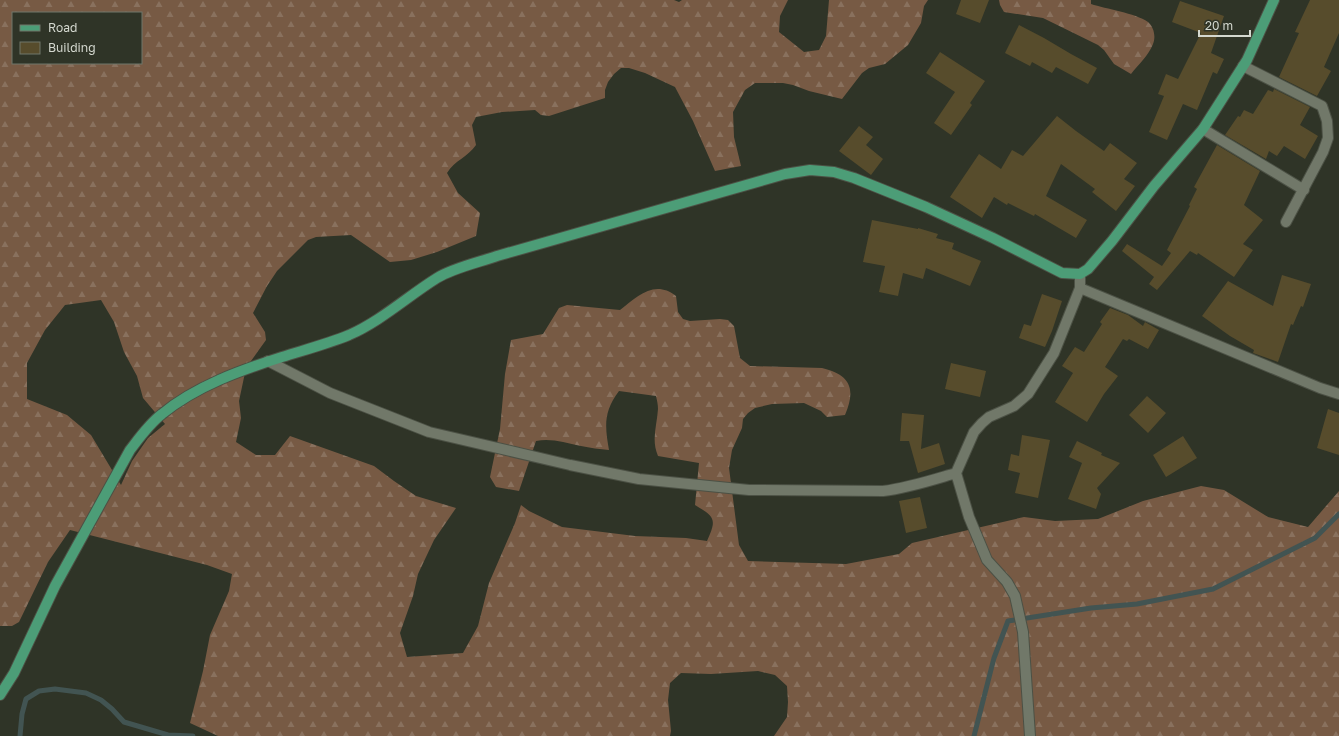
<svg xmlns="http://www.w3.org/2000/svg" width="1339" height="736" viewBox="0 0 1339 736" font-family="'Golos Text',sans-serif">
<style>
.forest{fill:url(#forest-firs);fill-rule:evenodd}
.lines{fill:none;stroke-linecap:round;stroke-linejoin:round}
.stream{stroke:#425452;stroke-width:5}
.building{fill:#574c2c}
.minor-casing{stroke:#4c5145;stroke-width:12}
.major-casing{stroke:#4c5145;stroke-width:12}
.minor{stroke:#717869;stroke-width:10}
.major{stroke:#4c9d77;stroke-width:10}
</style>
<defs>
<pattern id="forest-firs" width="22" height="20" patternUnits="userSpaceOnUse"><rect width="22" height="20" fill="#775a44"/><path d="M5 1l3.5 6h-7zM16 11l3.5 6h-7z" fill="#89715e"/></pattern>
</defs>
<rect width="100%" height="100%" fill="#2f3427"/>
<path class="forest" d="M 0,0 L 674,0 L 679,2 L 682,0 L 788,0 L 780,16 L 779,32 L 804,52 L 819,50 L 826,36 L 829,0 L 928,0 L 924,6 L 921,23 L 908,45 L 885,64 L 869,68 L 862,73 L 842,99 L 809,91 L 793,85 L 783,83 L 755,83 L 745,90 L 733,112 L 734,137 L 741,166 L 715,171 L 693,121 L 675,87 L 645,73 L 629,68 L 621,68 L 614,74 L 608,82 L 605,90 L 605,98 L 549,116 L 541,115 L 535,110 L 502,112 L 476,117 L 472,125 L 476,145 C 468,157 455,160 447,173 L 458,193 L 480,213 L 476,236 L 437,252 L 411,260 L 390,262 L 351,235 L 316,237 L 308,240 L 277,271 L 267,286 L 253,313 L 265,332 L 266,340 L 246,368 L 239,401 L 241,418 L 236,442 L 256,455 L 275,455 L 290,436 L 374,466 L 394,481 L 416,496 L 456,508 L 434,540 L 418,574 L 413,596 L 400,633 L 407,657 L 463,653 L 478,626 L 489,583 L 515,523 L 521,505 L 529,511 L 562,527 L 635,536 L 686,538 L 707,541 C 717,519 715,517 695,505 L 699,463 L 658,456 C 651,440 657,425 658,409 C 658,405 657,400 656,396 L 619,391 C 603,412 605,427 609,450 C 600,449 590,448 581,446 C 565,443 552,438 536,441 L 519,491 L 496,487 L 490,477 L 500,429 L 505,374 L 511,340 L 543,334 L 559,308 L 567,305 L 620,310 C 637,297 654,279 676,296 L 678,312 L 683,319 L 690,321 L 720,319 L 728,320 L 734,326 L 740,358 L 750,366 L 822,368 C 851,375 856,389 845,415 L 827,417 L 821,411 L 804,403 L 772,404 L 755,408 L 748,413 L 743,419 L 742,428 L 732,450 L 729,468 L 739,545 L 748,561 L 846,564 L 899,554 L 912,543 L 1024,517 L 1055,521 L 1098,519 L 1143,501 L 1201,486 L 1224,490 L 1268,517 L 1308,527 L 1339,491 L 1339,736 L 774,736 L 787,717 L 788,702 L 787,686 L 775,675 L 758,671 L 711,674 L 681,673 L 670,683 L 668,700 L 671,731 L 670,736 L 218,736 L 190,723 L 203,671 L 210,635 L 229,591 L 232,574 L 207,565 L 70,530 L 48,562 L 19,622 L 12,626 L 0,626 ZM 13,13 L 141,13 L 141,63 L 13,63 ZM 101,300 L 114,322 L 124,352 L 137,376 L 143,398 L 165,424 L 148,438 L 132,461 L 121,485 L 91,435 L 67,415 L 27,399 L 27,363 L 45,330 L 65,305 Z
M 999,0 L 1091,0 L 1091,4 C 1106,9 1135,13 1148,22 C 1154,27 1156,37 1153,44 C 1149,55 1138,65 1131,74 L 1114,64 L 1104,50 L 1098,45 L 1043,18 L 1004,12 L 1000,5 Z"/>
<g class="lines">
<path class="stream" d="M 20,736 L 22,714 L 26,699 L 39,691 L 55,689 L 86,693 L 101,700 L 112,709 L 124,722 L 168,735 L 193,736
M 974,736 L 994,658 L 1008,621 L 1091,608 L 1137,604 L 1213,589 L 1315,538 L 1339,514"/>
</g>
<path class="building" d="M 961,0 L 989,0 L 980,23 L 956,14 Z
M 1310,0 L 1339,0 L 1339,33 L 1324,67 L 1331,71 L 1317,96 L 1279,77 L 1299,33 L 1295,32 Z
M 1180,1 L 1224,16 L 1211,53 L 1224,59 L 1217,74 L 1213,72 L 1197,110 L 1183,104 L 1167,140 L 1149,132 L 1164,96 L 1158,94 L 1166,74 L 1178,79 L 1201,33 L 1172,22 Z
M 1019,25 L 1044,38 L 1071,54 L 1097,68 L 1088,84 L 1056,67 L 1052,73 L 1032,62 L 1030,66 L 1005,53 Z
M 940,52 L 985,81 L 970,103 L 972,105 L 951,135 L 934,123 L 955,92 L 926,73 Z
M 1274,89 L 1310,107 L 1300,125 L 1318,136 L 1305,159 L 1284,146 L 1277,156 L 1269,151 L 1266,159 L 1225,135 L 1238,116 L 1240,117 L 1244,110 L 1253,114 L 1268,90 L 1273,92 Z
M 1057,116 L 1076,131 L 1104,151 L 1110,143 L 1137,163 L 1124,179 L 1135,186 L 1116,211 L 1092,192 L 1095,189 L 1061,164 L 1046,196 L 1087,220 L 1076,238 L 1035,214 L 1034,216 L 1008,203 L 1007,205 L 994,197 L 982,218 L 950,197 L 979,154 L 1001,169 L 1012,150 L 1023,156 Z
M 859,126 L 873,137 L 866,145 L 883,159 L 871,175 L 839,151 Z
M 1217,145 L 1260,171 L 1244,205 L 1263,220 L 1243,244 L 1253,250 L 1234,277 L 1198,253 L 1197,255 L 1190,251 L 1157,290 L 1149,284 L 1154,277 L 1122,251 L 1127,244 L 1162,266 L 1171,253 L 1167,250 L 1190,206 L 1189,205 L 1197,189 L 1194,187 Z
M 872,220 L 918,229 L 918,228 L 938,234 L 936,238 L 954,243 L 952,249 L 981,261 L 970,286 L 926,268 L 923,279 L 903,273 L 898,296 L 879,292 L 885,266 L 863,262 Z
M 1282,275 L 1311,284 L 1303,307 L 1301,306 L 1293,325 L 1291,324 L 1278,362 L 1253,353 L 1254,350 L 1230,336 L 1202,316 L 1228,281 L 1273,306 Z
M 1042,294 L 1062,301 L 1052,331 L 1045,347 L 1019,338 L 1024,324 L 1031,326 Z
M 1110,308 L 1128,315 L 1143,326 L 1145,322 L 1159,330 L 1148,349 L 1129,339 L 1127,341 L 1123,339 L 1105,367 L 1118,376 L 1104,394 L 1087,422 L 1055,402 L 1073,373 L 1062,366 L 1075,347 L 1084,352 L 1102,324 L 1100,322 Z
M 951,363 L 986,371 L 980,397 L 945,389 Z
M 1147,396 L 1166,413 L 1148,433 L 1129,415 Z
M 1328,409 L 1339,413 L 1339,455 L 1317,448 Z
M 902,413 L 924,415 L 921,449 L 939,443 L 945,464 L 918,473 L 909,441 L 900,441 Z
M 1022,435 L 1050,440 L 1038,498 L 1015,493 L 1020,473 L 1008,470 L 1011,454 L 1019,456 Z
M 1183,436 L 1197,458 L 1166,477 L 1153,455 Z
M 1077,441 L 1102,453 L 1101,455 L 1120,463 L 1097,488 L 1101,494 L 1096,509 L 1068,499 L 1082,463 L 1069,457 Z
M 920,497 L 927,528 L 906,533 L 899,501 Z"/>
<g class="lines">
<defs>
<path id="minor" d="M 1243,66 L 1322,106 L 1327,121 L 1328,138 L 1323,152 L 1286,222
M 1203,129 L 1304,190
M 1080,274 L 1080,288 L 1320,388 L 1339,394
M 268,361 L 330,393 L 429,432 L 570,465 L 639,479 L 749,490 L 883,491 C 908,488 932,480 956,473 L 974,432 L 982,423 L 989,417 L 1014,406 L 1028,394 L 1054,353 L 1080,288
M 956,473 L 969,517 L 987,560 L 1007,582 L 1015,596 L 1023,632 L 1030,736"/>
<path id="major" d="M 0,695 L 14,673 L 55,586 L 130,450 C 140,437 149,424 162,414 C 196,386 241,370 282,357 C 304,350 327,344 349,335 C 381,321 408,296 437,278 C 453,268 480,262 497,256 L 785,174 L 810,170 L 834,172 L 854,178 L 926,207 L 993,238 L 1062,273 L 1080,274 L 1088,269 L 1112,241 L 1154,186 L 1203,129 L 1247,60 L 1274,0"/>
</defs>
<use href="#minor" class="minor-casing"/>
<use href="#major" class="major-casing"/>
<use href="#minor" class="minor"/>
<use href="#major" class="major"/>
</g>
<rect x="12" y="12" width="130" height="52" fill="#2f3427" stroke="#71766a"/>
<rect x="20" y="25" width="20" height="6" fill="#4c9d77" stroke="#71766a"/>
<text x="48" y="32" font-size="12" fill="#d4d8cf">Road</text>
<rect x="20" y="42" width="20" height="12" fill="#574c2c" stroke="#71766a"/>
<text x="48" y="52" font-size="12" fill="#d4d8cf">Building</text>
<path d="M1199 30v6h51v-6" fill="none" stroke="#d4d8cf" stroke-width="2"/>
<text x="1205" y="30" font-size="12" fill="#d4d8cf" stroke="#2f3427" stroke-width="3" paint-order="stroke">20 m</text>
</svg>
